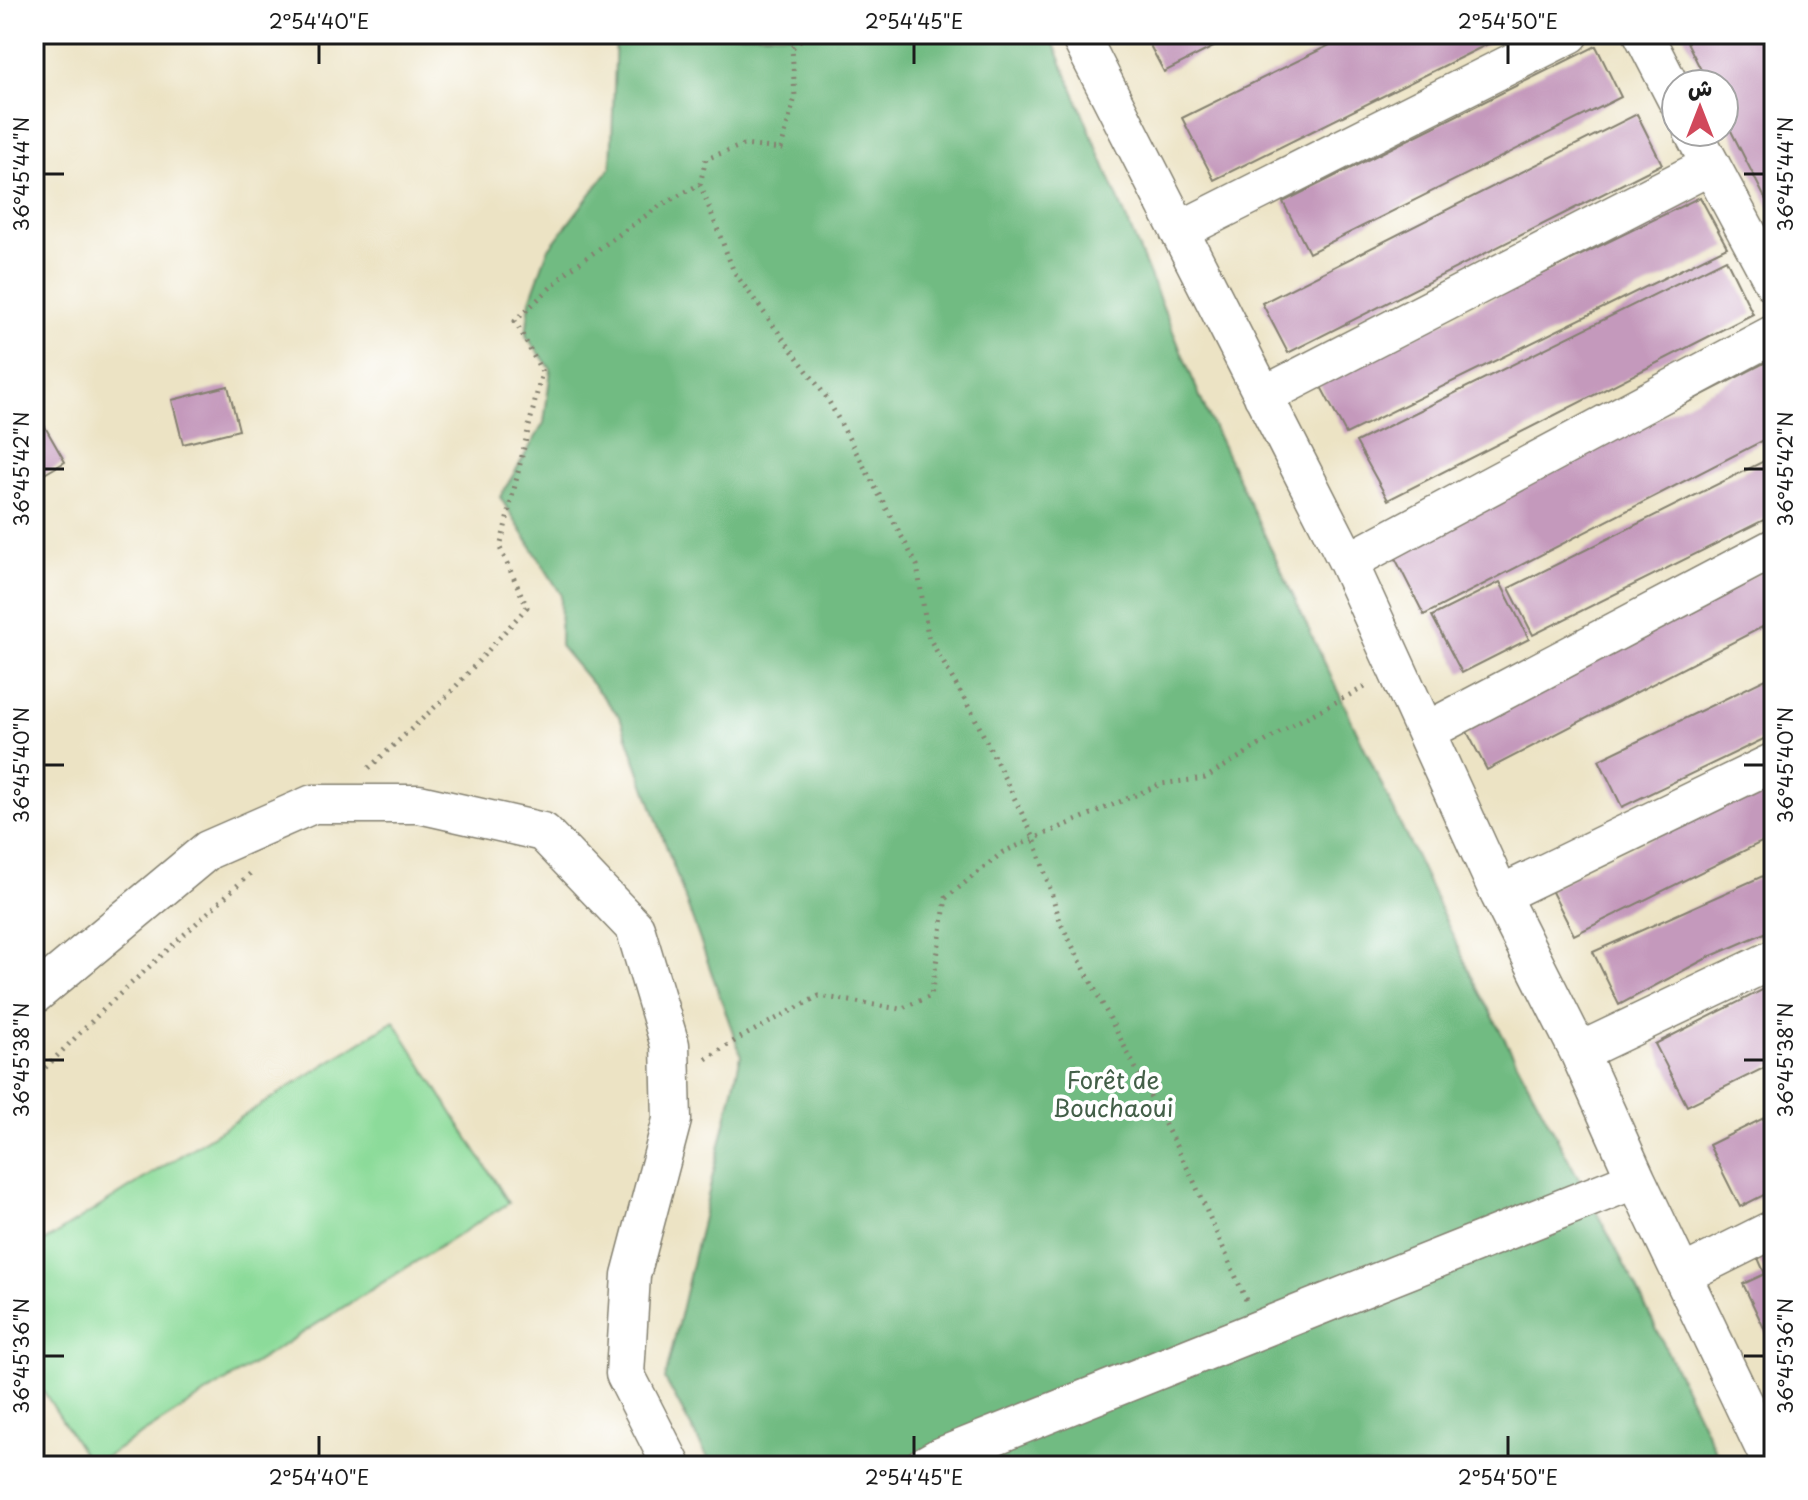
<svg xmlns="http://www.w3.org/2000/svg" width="1808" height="1500" viewBox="0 0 1808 1500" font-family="'Playpen Sans','Playpen Sans Arabic',sans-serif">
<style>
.green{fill:#8cdb9a;stroke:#547c5b;stroke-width:2}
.forest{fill:#71bb82;stroke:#466c4f;stroke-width:2}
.building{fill:#c499bc}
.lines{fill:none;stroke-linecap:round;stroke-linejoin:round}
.minor-casing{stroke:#848070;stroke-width:41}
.path{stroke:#848070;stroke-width:5;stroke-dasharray:2 6;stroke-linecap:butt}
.minor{stroke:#fff;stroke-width:38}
.ticks{fill:none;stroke:#1c1c1c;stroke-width:3}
.labels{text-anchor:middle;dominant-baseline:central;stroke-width:8;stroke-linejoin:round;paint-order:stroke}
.park-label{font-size:24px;fill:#435f48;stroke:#fff}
.neatline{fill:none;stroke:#1c1c1c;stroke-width:3}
.ticks-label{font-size:20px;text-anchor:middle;fill:#1c1c1c}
</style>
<rect width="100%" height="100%" fill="#fff"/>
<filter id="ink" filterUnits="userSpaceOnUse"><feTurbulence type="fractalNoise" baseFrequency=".0125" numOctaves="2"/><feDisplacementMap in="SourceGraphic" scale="16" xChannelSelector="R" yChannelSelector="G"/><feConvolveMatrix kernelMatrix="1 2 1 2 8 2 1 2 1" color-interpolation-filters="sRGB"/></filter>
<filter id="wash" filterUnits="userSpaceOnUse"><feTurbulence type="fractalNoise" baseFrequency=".006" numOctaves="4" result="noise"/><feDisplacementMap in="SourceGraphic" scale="32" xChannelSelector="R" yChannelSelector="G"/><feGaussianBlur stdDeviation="1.8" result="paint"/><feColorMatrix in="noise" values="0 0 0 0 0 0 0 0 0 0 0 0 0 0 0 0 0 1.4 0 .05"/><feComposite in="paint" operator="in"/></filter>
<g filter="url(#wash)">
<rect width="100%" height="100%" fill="#ece3c4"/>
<path class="green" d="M 394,1021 L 509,1203 L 91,1466 L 34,1376 L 34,1248 Z"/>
<path class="forest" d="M 616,34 L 1050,34 L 1203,404 L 1475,983 L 1634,1283 L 1723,1466 L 712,1466 L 665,1379 L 741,1055 L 620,717 L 560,646 L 561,594 L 500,497 L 544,423 L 551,369 L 526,336 L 530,300 L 548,250 L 611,167 Z"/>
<g id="blocks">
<path class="building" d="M 1144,34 L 1239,34 L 1164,72 Z
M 1352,34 L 1508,34 L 1214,180 L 1182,118 Z
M 1683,34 L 1774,34 L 1774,216 L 1724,117 L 1724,84 L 1708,84 Z
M 1596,46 L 1621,97 L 1309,253 L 1283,202 Z
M 1637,114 L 1662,164 L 1288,353 L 1262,303 Z
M 1700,197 L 1727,247 L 1346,434 L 1319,383 Z
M 1726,259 L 1753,314 L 1388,500 L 1356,442 Z
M 1774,358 L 1774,435 L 1424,615 L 1393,554 Z
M 228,386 L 239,430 L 183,444 L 172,400 Z
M 41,420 L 65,462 L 34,480 L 34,424 Z
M 1774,456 L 1774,515 L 1533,635 L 1509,588 Z
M 1774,565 L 1774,621 L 1487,770 L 1464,726 Z
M 1500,582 L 1529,639 L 1462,673 L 1432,616 Z
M 1774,675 L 1774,734 L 1622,807 L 1599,760 Z
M 1774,778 L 1774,836 L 1574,935 L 1550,888 Z
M 1774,871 L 1774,929 L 1709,957 L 1619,1005 L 1593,952 Z
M 1774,984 L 1774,1063 L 1687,1106 L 1655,1044 Z
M 1774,1113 L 1774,1190 L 1740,1207 L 1709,1145 Z
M 1774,1250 L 1774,1349 L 1743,1284 L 1765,1274 L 1758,1258 Z"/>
</g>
</g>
<g filter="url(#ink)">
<use href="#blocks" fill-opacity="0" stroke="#848070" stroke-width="2"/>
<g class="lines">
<defs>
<path id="minor" d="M 1079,34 L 1348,562 L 1500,895 L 1579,1052 L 1636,1179
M 1643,34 L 1676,98
M 1693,132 L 1774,283
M 1179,231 L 1570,34
M 1263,396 L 1711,165
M 1348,562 L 1774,334
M 1427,731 L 1774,548
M 1500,895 L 1774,762
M 34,995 L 208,850 L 313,804 L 419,804 L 543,832 L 635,928 L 670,1045 L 672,1120 L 631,1275 L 625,1374 L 672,1466
M 1579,1052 L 1774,959
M 1682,1275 L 1774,1229
M 924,1466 L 938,1458 L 1636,1179 L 1773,1466"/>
</defs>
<use href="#minor" class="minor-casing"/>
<path class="path" d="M 700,184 L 734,272 L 827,398 L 917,565 L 928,636 L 974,716 L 1034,838 L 1061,924 L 1192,1177 L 1246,1300
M 369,768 L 449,694 L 527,607 L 500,548 L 542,372 L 515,321 L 569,270 L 658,207 L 700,184 L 706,159 L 743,145 L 781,149 L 795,97 L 792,48 L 807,34
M 706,1059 L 736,1040 L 819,996 L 900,1009 L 931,996 L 946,898 L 1003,852 L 1161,784 L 1205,778 L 1299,721 L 1369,685
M 34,1079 L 110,1003 L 254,870"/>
<use href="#minor" class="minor"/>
</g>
</g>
<path class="ticks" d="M 319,44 L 319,64M 914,44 L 914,64M 1508,44 L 1508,64M 44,174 L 64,174M 1744,174 L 1764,174M 44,469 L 64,469M 1744,469 L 1764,469M 44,765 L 64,765M 1744,765 L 1764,765M 44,1060 L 64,1060M 1744,1060 L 1764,1060M 44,1356 L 64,1356M 1744,1356 L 1764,1356M 319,1436 L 319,1456M 914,1436 L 914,1456M 1508,1436 L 1508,1456"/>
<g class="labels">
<g class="park-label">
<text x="1113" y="1079">Forêt de<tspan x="1113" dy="28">Bouchaoui</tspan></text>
</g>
</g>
<rect width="1808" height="1500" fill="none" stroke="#fff" stroke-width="88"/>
<g transform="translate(1700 108)"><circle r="38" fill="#ffffff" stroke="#a4a4a4" stroke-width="2"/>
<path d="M0-6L14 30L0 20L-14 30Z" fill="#d1495b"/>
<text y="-12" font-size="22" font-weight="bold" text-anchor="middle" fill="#1c1c1c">ش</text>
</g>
<rect x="44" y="44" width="1720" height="1412" class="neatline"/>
<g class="ticks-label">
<text x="319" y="29">2°54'40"E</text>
<text x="914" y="29">2°54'45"E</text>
<text x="1508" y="29">2°54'50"E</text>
<text transform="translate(22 174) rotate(-90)" y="7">36°45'44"N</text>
<text transform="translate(1786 174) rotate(-90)" y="7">36°45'44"N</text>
<text transform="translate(22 469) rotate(-90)" y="7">36°45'42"N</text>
<text transform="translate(1786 469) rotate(-90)" y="7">36°45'42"N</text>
<text transform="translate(22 765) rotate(-90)" y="7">36°45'40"N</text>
<text transform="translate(1786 765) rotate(-90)" y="7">36°45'40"N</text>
<text transform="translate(22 1060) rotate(-90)" y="7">36°45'38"N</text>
<text transform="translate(1786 1060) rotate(-90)" y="7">36°45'38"N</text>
<text transform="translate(22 1356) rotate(-90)" y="7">36°45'36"N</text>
<text transform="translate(1786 1356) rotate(-90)" y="7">36°45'36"N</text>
<text x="319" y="1485">2°54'40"E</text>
<text x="914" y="1485">2°54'45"E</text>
<text x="1508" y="1485">2°54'50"E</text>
</g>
</svg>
